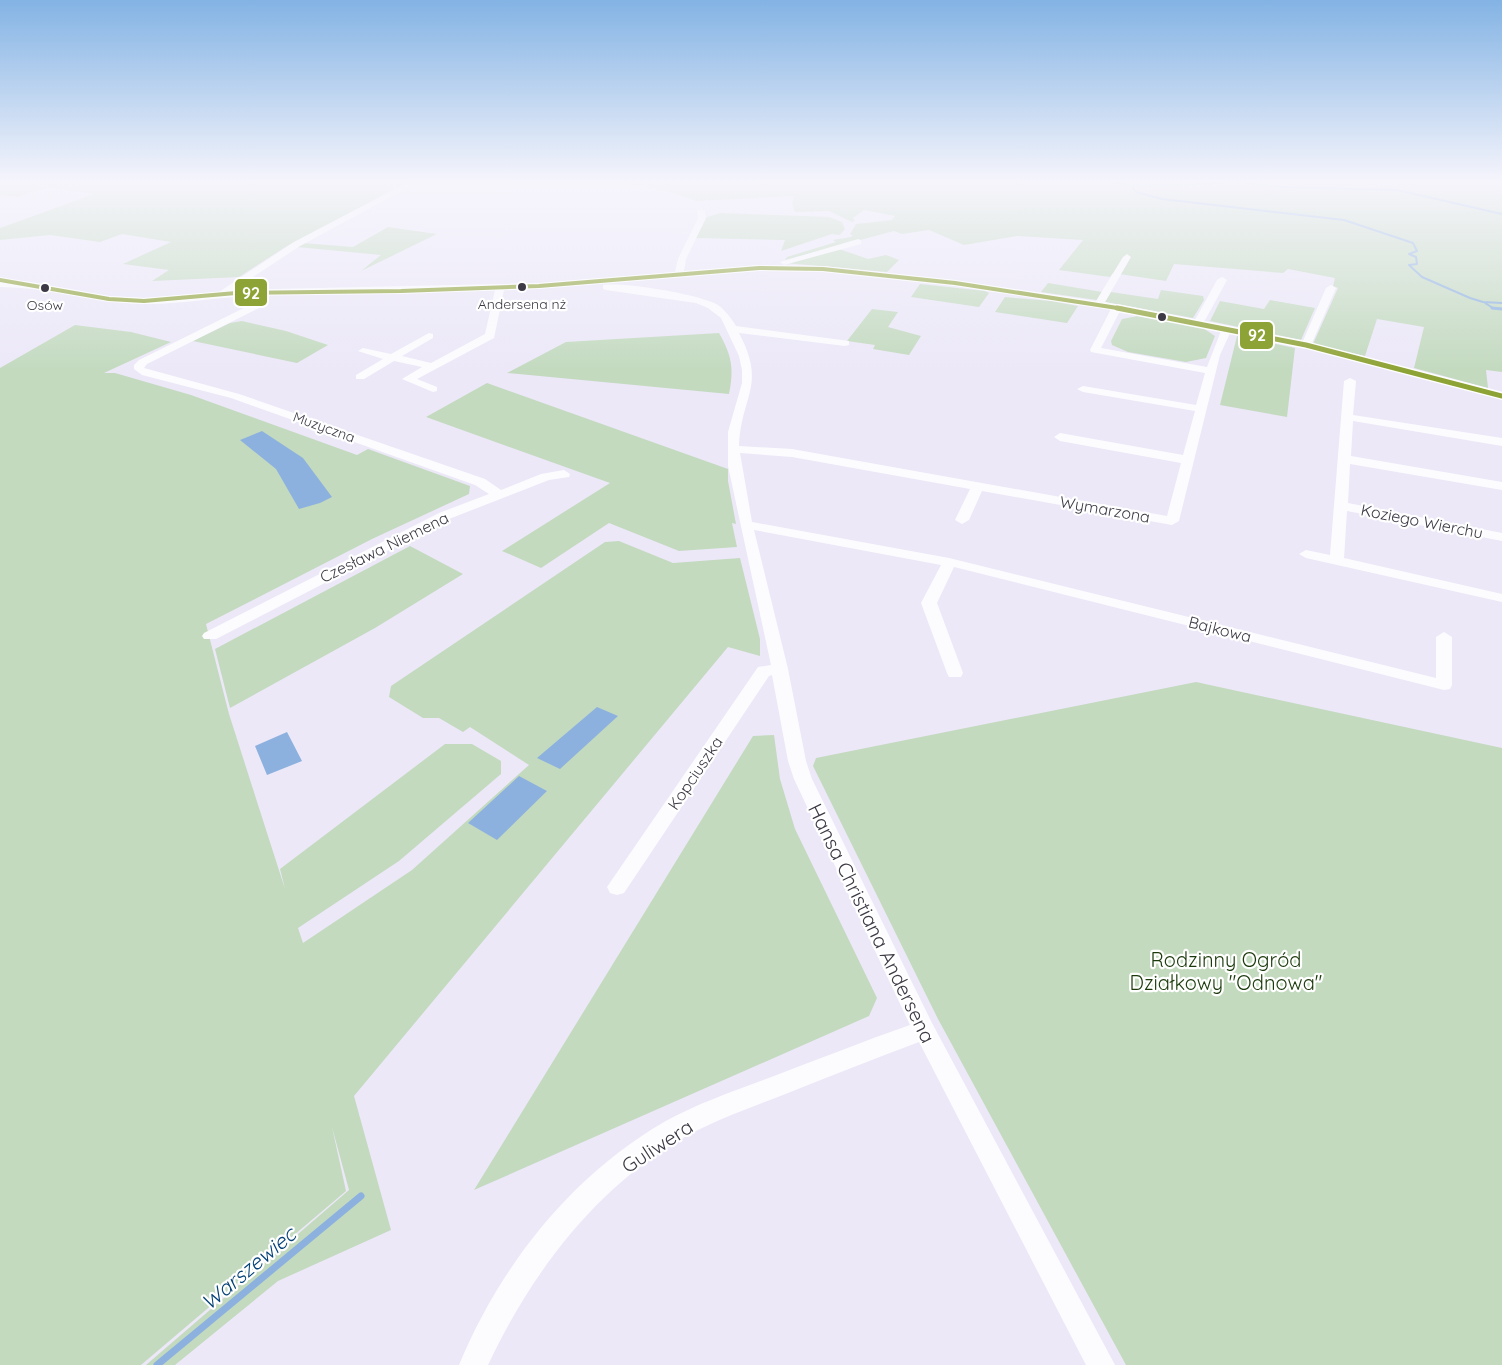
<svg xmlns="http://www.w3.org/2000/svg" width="1502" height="1365" viewBox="0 0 1502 1365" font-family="Quicksand,sans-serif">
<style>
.green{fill:#c3dabf}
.water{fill:#8db1df}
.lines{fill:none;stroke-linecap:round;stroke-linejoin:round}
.stream-far2{stroke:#8db1df;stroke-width:2}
.stream-far1{stroke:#8db1df;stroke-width:3}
.stream{stroke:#8db1df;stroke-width:7}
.minor{fill:#fcfcfe;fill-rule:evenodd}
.bus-1-far1-casing{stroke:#fff;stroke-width:6}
.bus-1-casing{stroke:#fff;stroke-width:8}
.bus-1-far1{stroke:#8ea335;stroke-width:4}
.bus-1{stroke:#8ea335;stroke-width:5}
.bus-dot{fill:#3d3a45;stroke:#fff;stroke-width:2}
.labels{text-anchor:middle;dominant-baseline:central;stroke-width:4.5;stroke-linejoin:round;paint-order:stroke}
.bus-label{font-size:14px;fill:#3d3a45;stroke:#fff}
.far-street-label{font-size:14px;fill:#3d3a45;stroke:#fff}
.street-label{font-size:16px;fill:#3d3a45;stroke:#fff}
.near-street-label{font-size:20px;fill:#3d3a45;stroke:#fff}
.near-park-label{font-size:20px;fill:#1b3a0b;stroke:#fff}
.near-water-label{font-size:21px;font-style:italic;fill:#044278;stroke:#fff}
.line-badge{stroke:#fff;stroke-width:2}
.badge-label{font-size:16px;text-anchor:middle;font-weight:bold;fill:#fff}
</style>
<rect width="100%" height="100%" fill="#ece8f8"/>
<path class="green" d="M 0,180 L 416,180 L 287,246 L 239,277 L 152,281 L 169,270 L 123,264 L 171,242 L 122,234 L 100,242 L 50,235 L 0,240 L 0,228 L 94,194 L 47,187 L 17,197 L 0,195 Z
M 609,180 L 1502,180 L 1502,372 L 1486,370 L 1488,388 L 1414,368 L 1424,327 L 1377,319 L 1365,356 L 1313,344 L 1338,288 L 1333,286 L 1335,278 L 1288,269 L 1283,273 L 1174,264 L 1166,281 L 1113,273 L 1110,277 L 1059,270 L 1083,240 L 1017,236 L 964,245 L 929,230 L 902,234 L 894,231 L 785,260 L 787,257 L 836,242 L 833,240 C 840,238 846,239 853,236 L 850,234 L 856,224 L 892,220 L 895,216 L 864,210 L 853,218 L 855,221 L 852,222 L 829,211 L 795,212 L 792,204 L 794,196 L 697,201 L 667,191 Z
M 720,213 L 829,217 L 842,222 L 845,229 L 840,235 L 832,234 L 781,251 L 785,240 L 695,238 L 704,218 Z
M 388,227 L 437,234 L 361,271 L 381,255 L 297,247 L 303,243 L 353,247 Z
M 839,249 L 868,259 L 886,255 L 899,260 L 887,272 L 785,263 Z
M 1048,283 L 1102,292 L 1097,300 L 1041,292 Z
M 920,284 L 985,291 L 989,293 L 979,307 L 911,297 Z
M 1161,290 L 1203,296 L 1204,300 L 1193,318 L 1105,302 L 1111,292 L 1158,299 Z
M 1005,297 L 1051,301 L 1078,306 L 1067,323 L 995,312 Z
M 1270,300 L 1315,308 L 1301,340 L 1210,321 L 1220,301 L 1264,309 Z
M 872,309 L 898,312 L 888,327 L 921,336 L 909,355 L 873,349 L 875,345 L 847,341 Z
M 1138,316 L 1203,328 L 1215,336 L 1206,358 L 1186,362 L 1128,352 L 1112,345 L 1111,341 L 1122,319 Z
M 242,321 L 286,331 L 328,345 L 297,363 L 193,341 L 230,323 Z
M 75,325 L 131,332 L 171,342 L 104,373 L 115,373 L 191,395 L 357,455 L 368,449 L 470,486 L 469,494 L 372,539 L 206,624 L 229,714 L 285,889 L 280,869 L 445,744 L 472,744 L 501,761 L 501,774 L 399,861 L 298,928 L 303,943 L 412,870 L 529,765 L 470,727 L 463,732 L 439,718 L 423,718 L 389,697 L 391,686 L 605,542 L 619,541 L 673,563 L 740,558 L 760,639 L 760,656 L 728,647 L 354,1096 L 391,1230 L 278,1281 L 175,1365 L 146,1365 L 349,1190 L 332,1127 L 346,1191 L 141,1365 L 0,1365 L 0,368 Z
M 719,333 C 732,356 734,368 729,394 L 507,373 L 566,342 Z
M 1237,336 L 1295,348 L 1287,417 L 1220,405 Z
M 487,383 L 728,469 L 728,481 L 736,524 L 732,523 L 737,547 L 679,551 L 609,523 L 541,568 L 502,551 L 610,483 L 426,417 Z
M 410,546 L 463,574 L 375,628 L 230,708 L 215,649 Z
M 1196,682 L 1502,748 L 1502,1365 L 1126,1365 L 938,1019 L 813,766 L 816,758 Z
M 774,735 L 780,779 L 795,829 L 877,998 L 869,1016 L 474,1190 L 753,736 Z"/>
<path class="water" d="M 262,431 L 303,458 L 332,497 L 320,503 L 299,509 L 276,469 L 240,440 Z
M 597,707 L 618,716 L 560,769 L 537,758 Z
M 287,732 L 302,761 L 267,775 L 255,746 Z
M 519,776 L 547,791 L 497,840 L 468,823 Z"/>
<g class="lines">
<path class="stream-far2" d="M 1097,180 L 1131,185 L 1136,192 L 1162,199 L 1344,220 L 1413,243 L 1417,251 L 1409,254 L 1416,257 L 1417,264 L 1409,265 L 1422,277 L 1470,298 L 1483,302 L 1502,303
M 1131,185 L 1166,186 L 1239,182 L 1280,187 L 1397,190 L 1502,214
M 1485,303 L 1493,308 L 1502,309"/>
<path class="stream-far1" d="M 1492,308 L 1502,309"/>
<path class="stream" d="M 157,1365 L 361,1196"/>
<path class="minor" d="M 412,180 L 422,180 L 300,246 L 233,290 L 539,283 L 675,272 L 678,259 L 698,218 L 697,211 L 701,209 L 705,211 L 706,218 L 686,259 L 684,271 L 759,265 L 823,266 L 955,280 L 1096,301 L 1123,257 L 1127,254 L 1131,257 L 1105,302 L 1195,320 L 1217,280 L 1222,277 L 1227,280 L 1204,322 L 1303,341 L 1326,288 L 1331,285 L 1336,288 L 1312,343 L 1502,393 L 1502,399 L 1305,348 L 1230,333 L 1220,355 L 1179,521 L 1172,525 L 982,491 L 969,520 L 962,524 L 955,520 L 970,489 L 792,457 L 740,453 L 752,522 L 949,558 L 1436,678 L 1436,637 L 1444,632 L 1452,637 L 1452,685 L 1450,689 L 1444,690 L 954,567 L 937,603 L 963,673 L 961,677 L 949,677 L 947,673 L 921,603 L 941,565 L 754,530 L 788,669 L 806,761 L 812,779 L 932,1023 L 1115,1365 L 1086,1365 L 919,1042 C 873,1059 828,1077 783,1095 C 750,1108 715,1120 683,1138 C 594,1189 531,1274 488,1365 L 459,1365 C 500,1266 571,1176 664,1122 C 698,1103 737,1090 774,1076 C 819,1059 864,1041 910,1025 L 794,779 L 788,761 L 772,675 L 769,676 L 624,893 L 617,895 L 610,893 L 607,887 L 758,667 L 771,665 L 728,466 L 728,432 L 742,383 L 742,370 L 739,356 L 721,318 L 708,308 L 696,303 L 606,290 L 603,289 L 603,285 C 625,282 698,294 718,305 C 726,311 731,318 736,326 L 849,341 L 849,345 L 845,346 L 739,333 C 767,386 741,395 739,446 L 792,449 L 1167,516 L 1181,463 L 1060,441 L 1054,437 L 1060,433 L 1183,455 L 1195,411 L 1083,392 L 1077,389 L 1083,386 L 1196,405 L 1205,373 L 1091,352 L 1090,350 L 1111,309 L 955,286 L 823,272 L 759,271 L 504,290 L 494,338 L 417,379 L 437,387 L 437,391 L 433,392 L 402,379 L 422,367 L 394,361 L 364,379 L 356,379 L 356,375 L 383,359 L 358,351 L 363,348 L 391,354 L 429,333 L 433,334 L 433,338 L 402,356 L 431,363 L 485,334 L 495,290 L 270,295 L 265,305 L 147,364 L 144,368 L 239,394 L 485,479 L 501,490 L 541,474 L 564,470 L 570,474 L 569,477 L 549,480 L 449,519 L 216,639 L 204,639 L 202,636 L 204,633 L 439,513 L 489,494 L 475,485 L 231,398 L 142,375 L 134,369 L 134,365 L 139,360 L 258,301 L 260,296 C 220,296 180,305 141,304 C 93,302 48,287 0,287 L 0,281 L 25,281 L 109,296 L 144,298 L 219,292 L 294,242 ZM 1120,311 L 1221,331 L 1207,367 L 1101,348 Z
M 858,239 L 861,240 L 861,244 L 784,265 L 780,262 Z
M 1350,378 L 1356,381 L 1353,415 L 1502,438 L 1502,446 L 1353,421 L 1351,456 L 1502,482 L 1502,490 L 1350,464 L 1348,503 L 1502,533 L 1502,541 L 1347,511 L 1344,558 L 1502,594 L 1502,602 L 1306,558 L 1299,554 L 1306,550 L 1330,555 L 1344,381 Z"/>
<defs>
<path id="bus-1-far1" d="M 0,280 L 109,299 L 144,301 L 236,293 L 401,291 L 539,286 L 759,268 L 823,269 L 955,283 L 1124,309"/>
<path id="bus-1" d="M 1117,308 L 1306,345 L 1502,396"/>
</defs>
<use href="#bus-1-far1" class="bus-1-far1-casing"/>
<use href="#bus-1" class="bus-1-casing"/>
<use href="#bus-1-far1" class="bus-1-far1"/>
<use href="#bus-1" class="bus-1"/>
</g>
<linearGradient id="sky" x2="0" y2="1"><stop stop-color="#83b3e4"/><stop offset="0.49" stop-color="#f6f5fc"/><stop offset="1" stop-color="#f6f5fc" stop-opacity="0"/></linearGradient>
<rect width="1502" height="371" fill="url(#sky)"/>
<g class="bus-dot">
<circle cx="522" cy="287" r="5"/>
<circle cx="45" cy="288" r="5"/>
<circle cx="1162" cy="317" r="5"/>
</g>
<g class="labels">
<g class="bus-label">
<text x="522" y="304">Andersena nż</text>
<text x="45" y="305">Osów</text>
</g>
<g class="far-street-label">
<text transform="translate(324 427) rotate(20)">Muzyczna</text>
</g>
<g class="street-label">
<text transform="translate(1105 509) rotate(10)">Wymarzona</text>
<text transform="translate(1422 521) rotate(11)">Koziego Wierchu</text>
<text transform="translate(384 547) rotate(-26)">Czesława Niemena</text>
<text transform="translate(1220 629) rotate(14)">Bajkowa</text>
<text transform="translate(695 773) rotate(-56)">Kopciuszka</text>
</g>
<g class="near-street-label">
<text transform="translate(872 923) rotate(64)">Hansa Christiana Andersena</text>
<text transform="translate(657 1146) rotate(-33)">Guliwera</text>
</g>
<g class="near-park-label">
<text x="1226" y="959">Rodzinny Ogród<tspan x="1226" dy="23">Działkowy "Odnowa"</tspan></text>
</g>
<g class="near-water-label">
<text transform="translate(248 1268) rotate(-40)">Warszewiec</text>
</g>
</g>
<g class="line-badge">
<rect x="234" y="278" width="34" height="29" rx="6" fill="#8ea335"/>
<rect x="1239" y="321" width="35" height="29" rx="6" fill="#8ea335"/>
</g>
<g class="badge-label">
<text x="251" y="299">92</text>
<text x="1257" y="341">92</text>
</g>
</svg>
